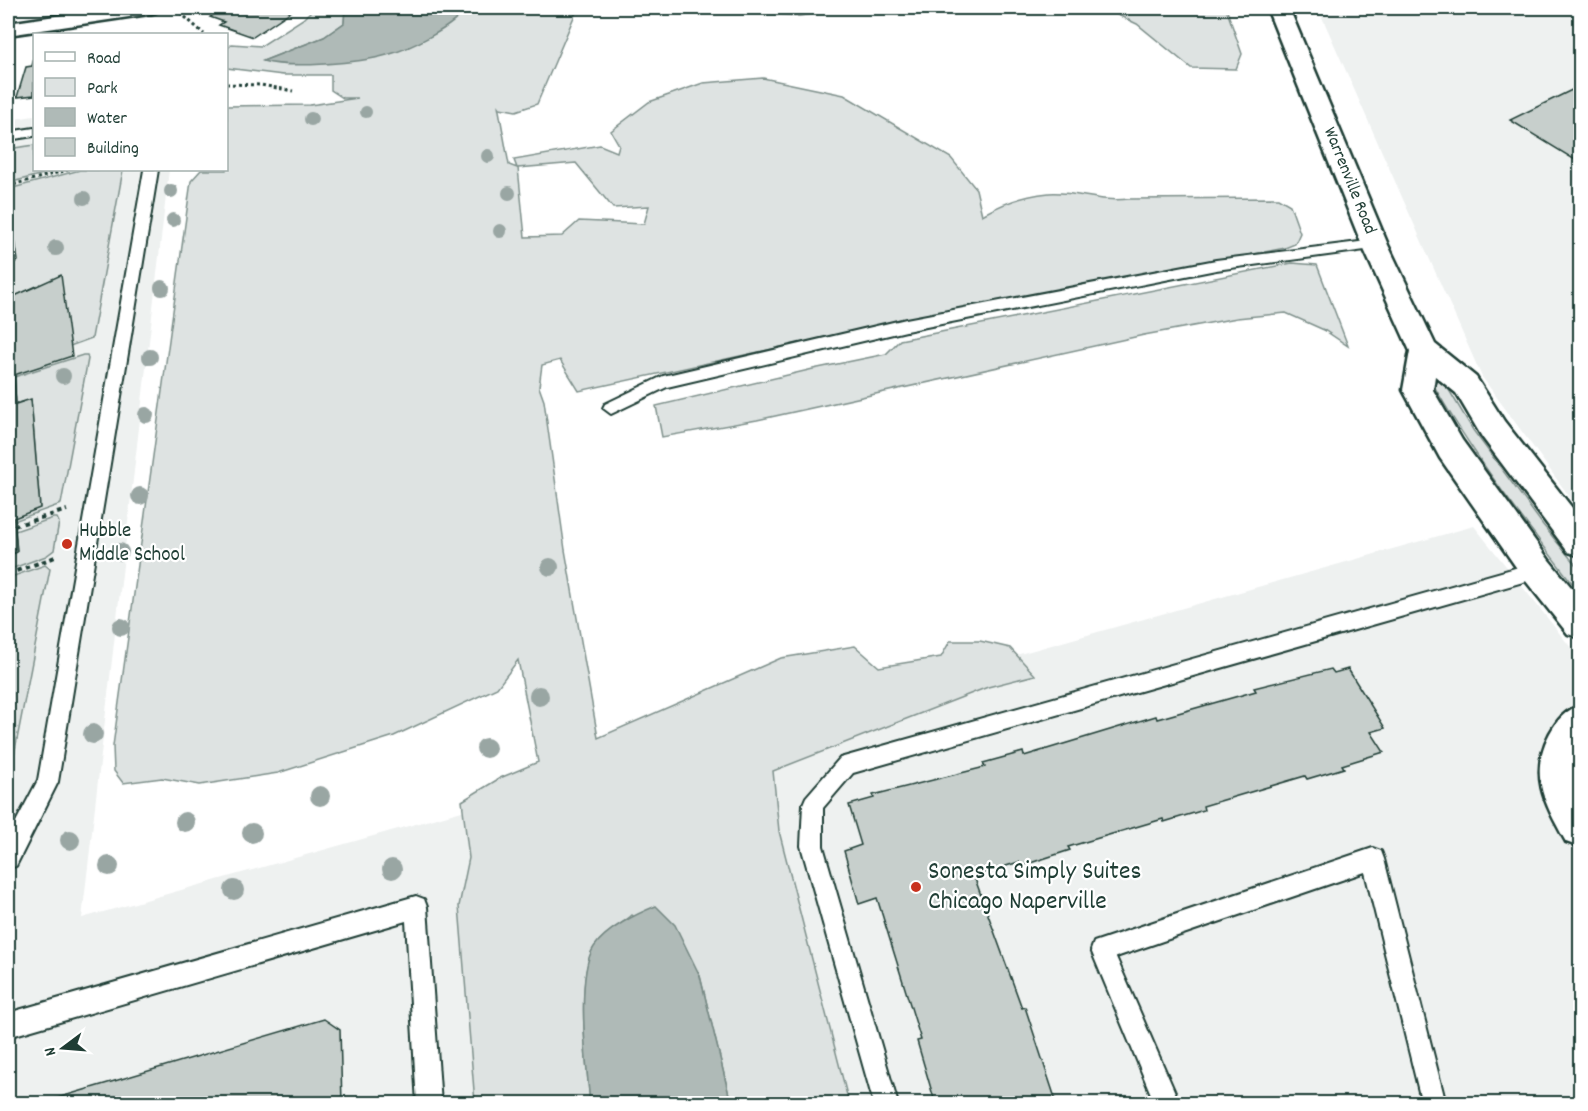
<svg xmlns="http://www.w3.org/2000/svg" width="1588" height="1111" viewBox="0 0 1588 1111" font-family="Dekko,sans-serif">
<style>
.built{fill:#eef1f0}
.green{fill:#dee3e2;stroke:#7e908b;stroke-width:1.5;fill-rule:evenodd}
.water{fill:#afbab7;stroke:#758883;stroke-width:1.5}
.building{fill:#c7cfcc;stroke:#1f3d34;stroke-width:1.5}
.lines{fill:none;stroke-linecap:round;stroke-linejoin:round}
.lane-casing{stroke:#1f3d34;stroke-width:4}
.street-casing{stroke:#1f3d34;stroke-width:5}
.secondary-casing{stroke:#1f3d34;stroke-width:5}
.path-far1{stroke:#1f3d34;stroke-width:3;stroke-dasharray:3 3;stroke-linecap:butt}
.path{stroke:#1f3d34;stroke-width:4;stroke-dasharray:4.5 4.5;stroke-linecap:butt}
.lane{fill:#fff;fill-rule:evenodd}
.street{fill:#fff;fill-rule:evenodd}
.secondary{fill:#fff;fill-rule:evenodd}
.tree{fill:#99a6a3}
.poi-dot{fill:#c8321e;stroke:#fff;stroke-width:2}
.labels{text-anchor:middle;dominant-baseline:central;stroke-width:4.5;stroke-linejoin:round;paint-order:stroke}
.far-street-label{font-size:18px;fill:#1f3d34;stroke:#fff}
.poi-label{font-size:21px;fill:#1f3d34;stroke:#fff;text-anchor:start}
.near-poi-label{font-size:26px;fill:#1f3d34;stroke:#fff;text-anchor:start}
</style>
<rect width="100%" height="100%" fill="#fff"/>
<filter id="ink" filterUnits="userSpaceOnUse"><feTurbulence type="fractalNoise" baseFrequency=".0167" numOctaves="2"/><feDisplacementMap in="SourceGraphic" scale="12" xChannelSelector="R" yChannelSelector="G"/><feConvolveMatrix kernelMatrix="1 2 1 2 8 2 1 2 1" color-interpolation-filters="sRGB"/></filter>
<g filter="url(#ink)">
<path class="built" d="M 1318,8 L 1580,8 L 1580,511 L 1482,377 Z
M 34,116 L 34,170 L 169,170 L 82,918 L 1474,526 L 1580,659 L 1580,1103 L 8,1103 L 8,120 Z"/>
<path class="green" d="M 314,8 L 345,8 L 344,23 L 324,37 L 263,61 L 463,12 L 466,8 L 503,8 L 536,13 L 542,8 L 568,8 L 576,12 L 537,104 L 516,111 L 500,108 L 498,105 L 509,165 L 517,168 L 514,160 L 600,145 L 617,152 L 619,145 L 611,131 L 649,102 L 703,83 L 763,78 L 844,95 L 951,158 L 976,189 L 982,215 C 1003,203 1026,195 1049,193 C 1077,191 1100,203 1129,199 L 1278,198 L 1290,205 L 1300,233 L 1295,244 L 1285,248 L 897,322 L 579,391 L 560,360 L 542,365 L 539,387 L 544,401 L 565,550 L 598,738 L 781,658 L 855,646 L 879,667 L 941,657 L 950,641 L 980,641 L 1010,648 L 1035,675 L 988,687 L 773,771 L 779,831 L 849,1103 L 731,1103 L 700,976 L 632,915 C 621,925 601,935 594,948 C 575,979 587,1066 590,1103 L 475,1103 L 459,906 L 469,858 L 462,801 L 500,778 L 538,762 L 518,660 L 497,688 L 394,736 L 278,773 L 200,785 L 162,778 L 123,783 L 114,771 L 113,746 L 191,181 L 201,170 L 226,170 L 227,106 L 310,105 L 358,98 L 343,98 L 331,90 L 331,75 L 283,75 L 227,68 L 227,49 L 232,44 L 261,46 L 303,19 ZM 576,163 L 613,208 L 649,206 L 644,224 L 579,221 L 562,236 L 525,237 L 518,168 Z
M 744,8 L 859,8 L 799,16 L 746,12 Z
M 1103,8 L 1226,8 L 1242,54 L 1236,69 L 1191,68 L 1137,24 Z
M 34,145 L 34,170 L 58,170 L 12,182 L 8,149 Z
M 80,170 L 123,170 L 92,338 L 70,346 L 60,276 L 8,299 L 8,265 L 17,261 L 9,189 Z
M 1292,263 L 1317,265 L 1348,346 L 1324,330 L 1286,313 L 1237,318 L 1144,335 L 757,420 L 662,437 L 656,406 L 813,369 L 886,354 L 900,340 Z
M 83,355 L 87,355 L 88,359 L 61,504 L 14,521 L 14,518 L 40,507 L 31,400 L 16,404 L 14,377 Z
M 1429,377 L 1443,380 L 1473,430 L 1543,525 L 1580,570 L 1580,593 C 1526,524 1472,455 1429,377 Z
M 53,518 L 57,518 L 59,522 L 54,550 L 46,556 L 8,570 L 8,556 L 17,552 L 15,531 Z
M 45,565 L 50,569 L 8,786 L 8,578 Z"/>
<path class="water" d="M 345,8 L 410,8 L 411,13 L 429,8 L 466,8 C 455,27 409,49 387,55 C 360,63 289,69 263,61 L 324,37 L 344,23 Z
M 656,906 L 675,925 L 700,976 L 731,1103 L 590,1103 C 587,1068 575,975 594,947 C 606,929 636,914 656,906 Z"/>
<path class="building" d="M 224,8 L 296,8 L 253,37 L 219,25 L 224,22 L 210,17 Z
M 34,58 L 34,95 L 17,97 L 26,67 L 32,66 Z
M 1580,86 L 1580,163 L 1510,120 Z
M 8,189 L 18,261 L 8,264 Z
M 61,275 L 72,356 L 14,375 L 16,404 L 31,399 L 40,508 L 14,518 L 17,552 L 8,556 L 8,299 Z
M 1331,669 L 1334,673 L 1348,669 L 1385,728 L 1371,732 L 1384,752 L 1342,765 L 1344,768 L 1307,779 L 1305,776 L 1203,806 L 1204,810 L 1164,822 L 1163,819 L 1068,847 L 1070,850 L 1021,866 L 1019,862 L 974,876 L 1022,1008 L 1025,1007 L 1057,1104 L 941,1104 L 939,1098 L 934,1099 L 917,1041 L 921,1040 L 877,898 L 859,904 L 844,851 L 861,845 L 849,805 L 874,798 L 873,795 L 985,767 L 983,763 L 1023,752 L 1024,756 L 1156,716 L 1157,719 L 1256,691 L 1254,688 Z
M 324,1019 L 340,1030 L 342,1104 L 37,1104 Z"/>
<g class="lines">
<defs>
<path id="lane" d="M 34,128 L 34,136 L 8,140 L 8,132 Z
M 144,170 L 158,170 L 58,782 L 16,866 L 8,869 L 8,837 L 38,780 Z
M 1375,240 L 1380,242 L 1380,248 L 1216,270 L 906,331 L 667,387 L 611,414 L 603,408 L 605,404 L 663,376 L 906,319 L 1216,260 Z
M 1537,562 L 1543,564 L 1546,570 L 1543,576 L 1537,578 L 853,773 L 823,808 L 823,846 L 898,1104 L 874,1104 L 801,846 L 803,804 L 806,797 L 840,758 Z
M 1373,848 L 1381,851 L 1384,859 L 1446,1104 L 1422,1104 L 1365,872 L 1116,957 L 1180,1104 L 1155,1104 L 1091,950 L 1094,942 Z
M 416,896 L 424,899 L 427,907 L 441,1104 L 417,1104 L 406,921 L 8,1037 L 8,1013 Z"/>
<path id="street" d="M 110,8 L 160,8 L 156,12 L 149,14 L 8,35 L 8,23 Z
M 1580,705 L 1580,752 L 1576,763 L 1580,790 L 1580,847 L 1566,842 C 1545,804 1528,775 1550,733 C 1558,719 1565,711 1580,705 Z"/>
<path id="secondary" d="M 1267,8 L 1289,8 L 1388,245 L 1435,344 L 1476,377 L 1504,421 L 1580,518 L 1580,556 L 1568,552 L 1482,437 L 1456,393 L 1435,376 L 1433,390 L 1462,440 L 1549,560 L 1580,598 L 1580,638 L 1568,634 L 1525,580 L 1440,458 L 1403,390 L 1410,351 L 1362,245 Z"/>
</defs>
<use href="#lane" class="lane-casing"/>
<use href="#street" class="street-casing"/>
<use href="#secondary" class="secondary-casing"/>
<path class="path-far1" d="M 176,9 L 204,34
M 226,84 L 261,85 L 293,91
M 8,186 L 68,170"/>
<path class="path" d="M 14,526 L 67,510
M 8,574 L 58,556"/>
<use href="#lane" class="lane"/>
<use href="#street" class="street"/>
<use href="#secondary" class="secondary"/>
</g>
<g class="tree">
<circle cx="366" cy="112" r="6"/>
<circle cx="311" cy="119" r="7"/>
<circle cx="488" cy="156" r="7"/>
<circle cx="171" cy="191" r="7"/>
<circle cx="509" cy="193" r="7"/>
<circle cx="84" cy="198" r="7"/>
<circle cx="173" cy="220" r="7"/>
<circle cx="500" cy="231" r="7"/>
<circle cx="56" cy="248" r="8"/>
<circle cx="162" cy="288" r="8"/>
<circle cx="150" cy="357" r="8"/>
<circle cx="63" cy="376" r="8"/>
<circle cx="146" cy="415" r="8"/>
<circle cx="140" cy="496" r="9"/>
<circle cx="120" cy="552" r="9"/>
<circle cx="550" cy="567" r="9"/>
<circle cx="121" cy="627" r="9"/>
<circle cx="539" cy="696" r="10"/>
<circle cx="93" cy="734" r="10"/>
<circle cx="486" cy="748" r="10"/>
<circle cx="320" cy="796" r="10"/>
<circle cx="185" cy="822" r="10"/>
<circle cx="252" cy="833" r="10"/>
<circle cx="70" cy="840" r="10"/>
<circle cx="109" cy="866" r="10"/>
<circle cx="392" cy="869" r="10"/>
<circle cx="234" cy="890" r="10"/>
</g>
</g>
<g class="poi-dot">
<circle cx="67" cy="544" r="6"/>
<circle cx="916" cy="887" r="6"/>
</g>
<g class="labels">
<g class="far-street-label">
<text transform="translate(1349 181) rotate(68)">Warrenville Road</text>
</g>
<g class="poi-label">
<text x="79" y="532">Hubble<tspan x="79" dy="24">Middle School</tspan></text>
</g>
<g class="near-poi-label">
<text x="928" y="872">Sonesta Simply Suites<tspan x="928" dy="30">Chicago Naperville</tspan></text>
</g>
</g>
<rect width="1588" height="1111" fill="none" stroke="#fff" stroke-width="30"/>
<rect x="15" y="15" width="1558" height="1081" fill="none" stroke="#1f3d34" stroke-width="2" filter="url(#ink)"/>
<rect x="33" y="33" width="195" height="138" fill="#ffffff" stroke="#a5b1ae" stroke-width="1.5"/>
<rect x="45" y="52" width="30" height="9" fill="#ffffff" stroke="#a5b1ae" stroke-width="1.5"/>
<text x="87" y="63" font-size="18" fill="#1f3d34">Road</text>
<rect x="45" y="78" width="30" height="18" fill="#dee3e2" stroke="#a5b1ae" stroke-width="1.5"/>
<text x="87" y="93" font-size="18" fill="#1f3d34">Park</text>
<rect x="45" y="108" width="30" height="18" fill="#afbab7" stroke="#a5b1ae" stroke-width="1.5"/>
<text x="87" y="123" font-size="18" fill="#1f3d34">Water</text>
<rect x="45" y="138" width="30" height="18" fill="#c7cfcc" stroke="#a5b1ae" stroke-width="1.5"/>
<text x="87" y="153" font-size="18" fill="#1f3d34">Building</text>
<g transform="translate(63 1048) rotate(254)" stroke="#ffffff" stroke-width="4.5" paint-order="stroke">
<path d="M0-4.5L10 22L0 15L-10 22Z" fill="#1f3d34"/>
<text y="-9" font-size="16" font-weight="bold" text-anchor="middle" fill="#1f3d34">N</text>
</g>
</svg>
